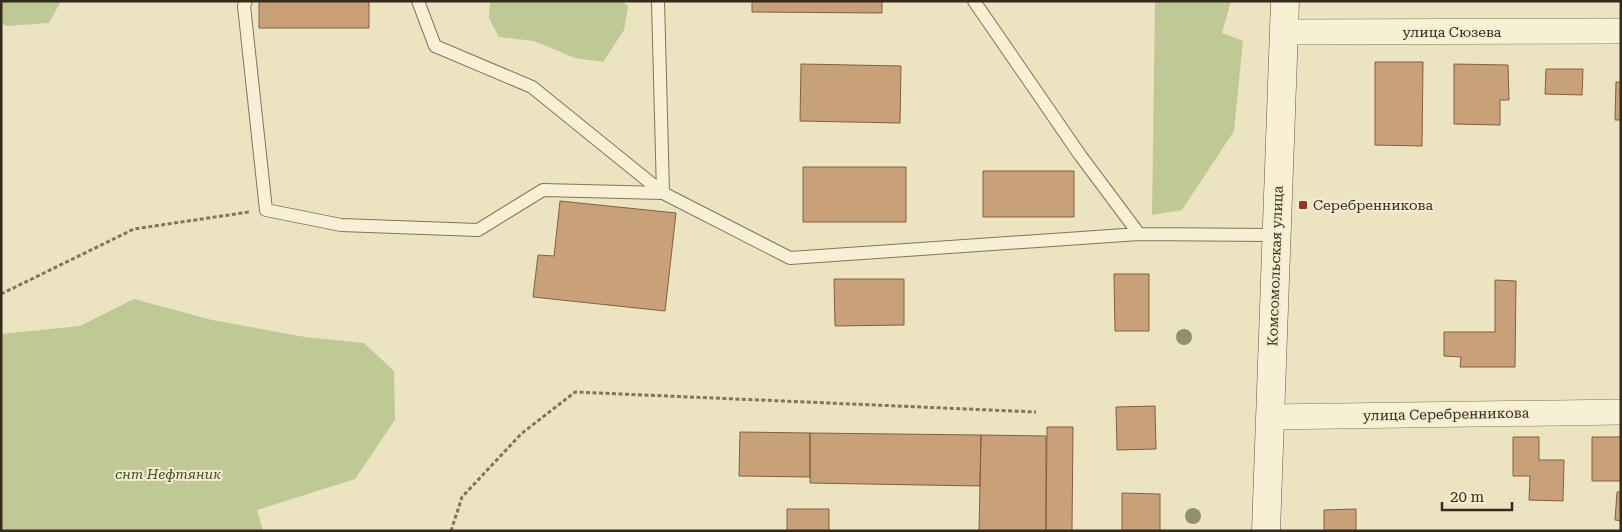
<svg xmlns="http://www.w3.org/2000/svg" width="1622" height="532" viewBox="0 0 1622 532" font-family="'Roboto Serif',serif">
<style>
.green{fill:#bfc996}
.building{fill:#c9a178;stroke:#826040}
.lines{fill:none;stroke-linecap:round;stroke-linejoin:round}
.lane-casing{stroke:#847459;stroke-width:14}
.street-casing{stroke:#847459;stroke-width:26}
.secondary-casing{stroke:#66553d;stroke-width:29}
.path{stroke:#847459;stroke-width:3;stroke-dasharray:4 2.5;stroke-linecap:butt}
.lane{stroke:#f7f0d4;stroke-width:12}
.street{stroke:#f7f0d4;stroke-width:25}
.secondary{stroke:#f7f0d4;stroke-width:28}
.tree{fill:#8e926b}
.poi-dot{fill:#91342c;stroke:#f4ecd0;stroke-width:2}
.labels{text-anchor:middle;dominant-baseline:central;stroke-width:4;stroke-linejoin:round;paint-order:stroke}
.street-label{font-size:14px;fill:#352b1d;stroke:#f4ecd0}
.poi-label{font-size:14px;fill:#352b1d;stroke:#f4ecd0;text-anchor:start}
.park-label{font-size:14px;font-style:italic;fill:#415025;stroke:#f4ecd0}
</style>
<rect width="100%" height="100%" fill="#ece3c1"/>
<path class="green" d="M 1,1 L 61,1 L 49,23 L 7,26 L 1,23 Z
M 490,1 L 621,1 L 628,6 L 624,30 L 603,62 L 575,58 L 534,41 L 499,37 L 489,18 Z
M 1155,1 L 1231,1 L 1222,33 L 1243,41 L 1234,131 L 1182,210 L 1152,215 Z
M 134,299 L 212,320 L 305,337 L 364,343 L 394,371 L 395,420 L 355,479 L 257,510 L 263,531 L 1,531 L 1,334 L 80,326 Z"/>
<path class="building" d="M 259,1 L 369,1 L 369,28 L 259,28 Z
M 752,1 L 882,1 L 882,13 L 752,12 Z
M 1375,62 L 1423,62 L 1422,146 L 1375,145 Z
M 801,64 L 901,66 L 900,123 L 800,121 Z
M 1454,64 L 1508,65 L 1509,100 L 1500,100 L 1500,125 L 1454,124 Z
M 1546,69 L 1583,69 L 1582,95 L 1545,94 Z
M 1616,82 L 1621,82 L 1621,120 L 1615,120 Z
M 803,167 L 906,167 L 906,222 L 803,222 Z
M 983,171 L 1074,171 L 1074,217 L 983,217 Z
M 560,201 L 676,213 L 665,311 L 533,297 L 538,255 L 554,256 Z
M 1114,274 L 1149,274 L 1149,331 L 1115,331 Z
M 834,279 L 904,279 L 904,325 L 835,326 Z
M 1495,280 L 1516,281 L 1515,367 L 1460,367 L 1461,357 L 1444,356 L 1444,332 L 1495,332 Z
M 1155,406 L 1156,449 L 1117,450 L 1116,407 Z
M 1047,427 L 1073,427 L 1072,531 L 1046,531 Z
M 740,432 L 810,433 L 810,477 L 739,476 Z
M 810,433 L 981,435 L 980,486 L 810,483 Z
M 981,435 L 1046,436 L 1046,531 L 979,531 Z
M 1513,437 L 1539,437 L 1539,460 L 1564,460 L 1563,501 L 1529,500 L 1530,476 L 1513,476 Z
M 1592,437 L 1621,437 L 1621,481 L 1592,481 Z
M 1617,492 L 1621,492 L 1621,521 L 1615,520 Z
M 1122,493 L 1160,494 L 1160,531 L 1122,531 Z
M 787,509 L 829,509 L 829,531 L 787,531 Z
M 1356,509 L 1356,531 L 1324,531 L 1324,510 Z"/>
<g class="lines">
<defs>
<path id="lane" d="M 246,1 L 244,6 L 266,210 L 341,225 L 478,230 L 543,190 L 663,193 L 658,1
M 418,1 L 435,46 L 532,87 L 663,193 L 790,258 L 1139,234 L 1275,235
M 974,1 L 1080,155 L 1139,234"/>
<path id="street" d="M 1284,32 L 1621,31
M 1271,417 L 1621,412"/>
<path id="secondary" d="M 1266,531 L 1285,1"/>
</defs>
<use href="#lane" class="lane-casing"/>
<use href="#street" class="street-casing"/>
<use href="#secondary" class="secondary-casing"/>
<path class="path" d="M 1,294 L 134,229 L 249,212
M 451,531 L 462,497 L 521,434 L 575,392 L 1036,412"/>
<use href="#lane" class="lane"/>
<use href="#street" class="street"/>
<use href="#secondary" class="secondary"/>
</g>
<g class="tree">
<circle cx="1184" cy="337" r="8"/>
<circle cx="1193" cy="516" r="8"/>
</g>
<rect class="poi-dot" x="1298" y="200" width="10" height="10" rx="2.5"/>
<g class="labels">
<g class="street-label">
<text x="1452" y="32">улица Сюзева</text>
<text transform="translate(1275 266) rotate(-88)">Комсомольская улица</text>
<text transform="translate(1446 414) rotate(-1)">улица Серебренникова</text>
</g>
<g class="poi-label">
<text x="1313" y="205">Серебренникова</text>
</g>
<g class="park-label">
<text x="168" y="474">снт Нефтяник</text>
</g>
</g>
<rect width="1622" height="532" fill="none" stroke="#352b1d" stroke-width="5"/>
<path d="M1442 502v8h70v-8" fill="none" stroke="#352b1d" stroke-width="2.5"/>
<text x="1450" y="502" font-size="15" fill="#352b1d" stroke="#f4ecd0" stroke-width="4" paint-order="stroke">20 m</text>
</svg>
